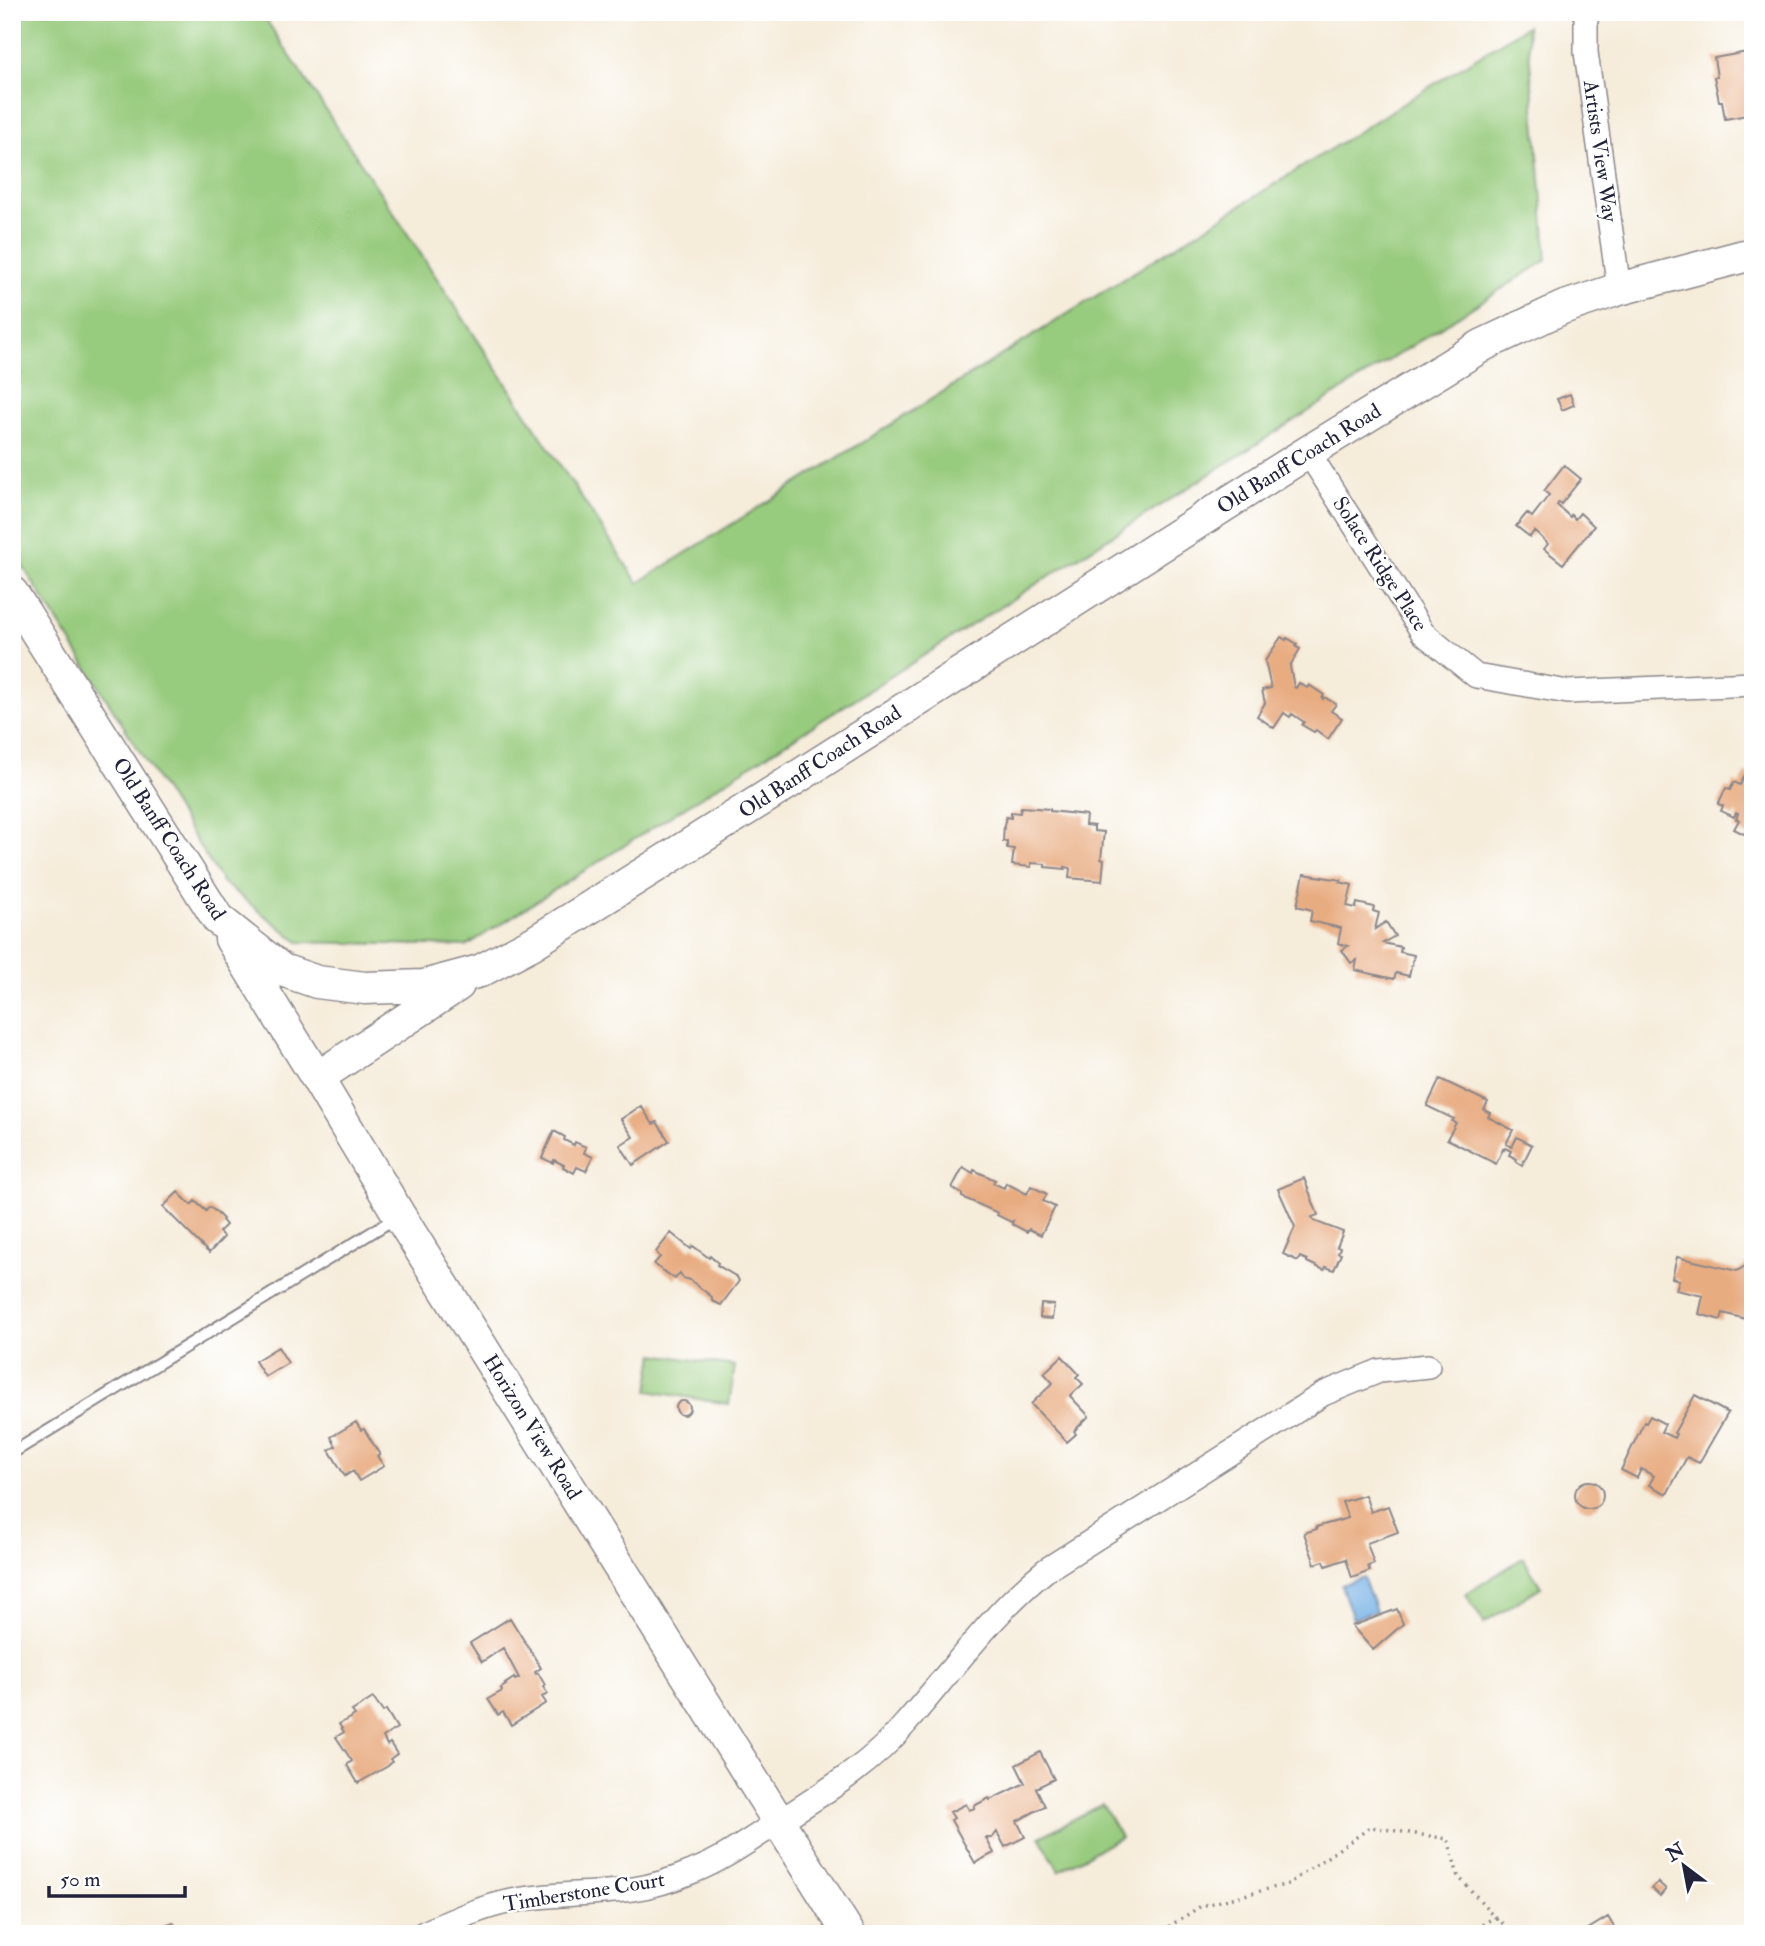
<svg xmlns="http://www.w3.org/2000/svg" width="1765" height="1946" viewBox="0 0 1765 1946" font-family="'IM FELL Double Pica',serif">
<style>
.green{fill:#97cb7d;stroke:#5c765c;stroke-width:2}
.water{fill:#71afe4;stroke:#4a6890;stroke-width:2}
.building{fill:#e8ac81}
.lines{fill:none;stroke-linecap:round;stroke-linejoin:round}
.lane-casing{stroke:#8c878a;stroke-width:14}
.street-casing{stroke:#8c878a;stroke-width:26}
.secondary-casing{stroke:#8c878a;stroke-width:35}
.path{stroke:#8c878a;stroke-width:3.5;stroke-dasharray:2 5;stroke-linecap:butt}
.lane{stroke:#fff;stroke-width:10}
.street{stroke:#fff;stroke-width:23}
.secondary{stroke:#fff;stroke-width:32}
.labels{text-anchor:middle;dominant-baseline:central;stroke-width:5;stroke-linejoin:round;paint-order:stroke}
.street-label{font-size:21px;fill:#22223b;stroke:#fff}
</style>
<rect width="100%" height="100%" fill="#fff"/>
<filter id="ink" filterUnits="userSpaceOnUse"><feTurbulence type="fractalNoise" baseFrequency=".0143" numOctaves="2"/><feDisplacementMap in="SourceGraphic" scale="14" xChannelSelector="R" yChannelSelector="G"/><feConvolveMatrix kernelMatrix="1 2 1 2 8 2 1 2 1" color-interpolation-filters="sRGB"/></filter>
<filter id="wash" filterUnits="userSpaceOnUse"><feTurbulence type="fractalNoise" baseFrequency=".00686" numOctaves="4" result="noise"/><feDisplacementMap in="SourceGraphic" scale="28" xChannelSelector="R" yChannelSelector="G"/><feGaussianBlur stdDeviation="1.57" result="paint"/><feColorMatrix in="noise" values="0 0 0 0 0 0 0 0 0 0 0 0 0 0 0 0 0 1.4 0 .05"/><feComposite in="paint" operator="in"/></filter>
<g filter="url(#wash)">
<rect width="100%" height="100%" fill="#f5ecda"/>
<path class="green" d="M 12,12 L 261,12 L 638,583 L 1527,26 L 1547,260 L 466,946 L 299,942 L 222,882 L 12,549 Z
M 654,1354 L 735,1366 L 729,1404 L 648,1391 Z
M 1523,1558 L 1541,1587 L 1484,1623 L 1466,1594 Z
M 1102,1804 L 1121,1837 L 1059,1871 L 1040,1837 Z"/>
<path class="water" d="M 1363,1577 L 1376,1611 L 1353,1619 L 1341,1585 Z"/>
<g id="blocks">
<path class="building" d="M 1753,51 L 1753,114 L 1725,119 L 1722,101 L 1719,101 L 1714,77 L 1717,77 L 1714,58 Z
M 1570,394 L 1574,405 L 1562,410 L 1557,399 Z
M 1564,465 L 1581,479 L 1561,504 L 1559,502 L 1557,505 L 1570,517 L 1571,515 L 1575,519 L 1580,513 L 1594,526 L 1563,564 L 1544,549 L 1548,544 L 1538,534 L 1534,531 L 1530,537 L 1516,526 L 1527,513 L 1532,517 L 1549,495 L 1544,491 Z
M 1281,637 L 1286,640 L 1287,638 L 1297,644 L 1296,647 L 1300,649 L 1290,666 L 1294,687 L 1296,688 L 1299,683 L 1307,688 L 1309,685 L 1324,695 L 1322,698 L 1323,699 L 1324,697 L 1336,704 L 1331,711 L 1342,718 L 1328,739 L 1316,730 L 1314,732 L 1302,725 L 1304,722 L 1292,714 L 1290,717 L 1284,713 L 1274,728 L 1257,716 L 1265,703 L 1262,690 L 1271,688 L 1265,661 Z
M 1746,773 L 1753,777 L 1753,833 L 1750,837 L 1734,829 L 1739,820 L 1736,819 L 1738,814 L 1736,813 L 1734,817 L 1721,811 L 1723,806 L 1718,804 L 1726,788 L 1730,790 L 1734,782 L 1740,785 Z
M 1021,807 L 1050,809 L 1050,811 L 1086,815 L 1085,825 L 1094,826 L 1094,831 L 1104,832 L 1101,859 L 1104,860 L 1102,881 L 1069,878 L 1070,868 L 1065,867 L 1065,869 L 1045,867 L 1045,864 L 1031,863 L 1031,867 L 1012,865 L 1014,849 L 1007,848 L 1007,841 L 1003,841 L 1004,825 L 1006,817 L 1011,818 L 1011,812 L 1020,813 Z
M 1304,874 L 1341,880 L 1340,882 L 1352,885 L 1347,906 L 1356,908 L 1357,903 L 1374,907 L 1373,911 L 1379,913 L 1375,929 L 1386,922 L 1395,936 L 1383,943 L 1401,947 L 1400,952 L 1414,955 L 1409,976 L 1396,973 L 1394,979 L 1355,970 L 1357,960 L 1351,963 L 1342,950 L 1348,946 L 1338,943 L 1341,928 L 1310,921 L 1312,910 L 1297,906 Z
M 1440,1079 L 1488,1102 L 1484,1110 L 1490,1113 L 1488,1117 L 1513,1130 L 1506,1144 L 1512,1147 L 1517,1137 L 1532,1145 L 1522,1165 L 1516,1161 L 1517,1159 L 1509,1155 L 1511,1151 L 1505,1148 L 1504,1150 L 1503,1149 L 1496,1164 L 1447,1139 L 1456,1123 L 1452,1121 L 1454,1119 L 1427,1106 Z
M 641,1106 L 653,1124 L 657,1122 L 669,1141 L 633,1165 L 620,1145 L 633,1137 L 621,1119 Z
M 554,1131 L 565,1137 L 564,1140 L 574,1145 L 575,1142 L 586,1147 L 584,1153 L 593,1157 L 586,1171 L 577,1167 L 574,1173 L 563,1167 L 564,1165 L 554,1160 L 553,1163 L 542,1158 Z
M 963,1167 L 973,1173 L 974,1170 L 995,1180 L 993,1183 L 1004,1188 L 1006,1183 L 1027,1194 L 1031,1186 L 1047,1194 L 1043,1201 L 1055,1207 L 1041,1235 L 1029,1229 L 1027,1232 L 1012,1224 L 1013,1221 L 1011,1222 L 997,1215 L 998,1213 L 962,1197 L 962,1194 L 952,1188 Z
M 1304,1178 L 1318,1215 L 1312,1217 L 1314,1221 L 1343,1232 L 1337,1247 L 1340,1248 L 1338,1253 L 1341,1254 L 1334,1270 L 1326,1267 L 1324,1270 L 1307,1262 L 1307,1260 L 1300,1257 L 1298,1261 L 1283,1254 L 1295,1227 L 1278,1189 Z
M 178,1192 L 191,1205 L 195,1201 L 206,1211 L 209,1207 L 215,1211 L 223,1219 L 222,1220 L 226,1225 L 219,1232 L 224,1237 L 209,1253 L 163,1207 Z
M 671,1233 L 691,1249 L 693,1246 L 709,1258 L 710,1256 L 718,1263 L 717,1265 L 737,1277 L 739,1281 L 721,1305 L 712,1301 L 712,1297 L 690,1280 L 683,1278 L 680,1273 L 675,1279 L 654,1264 L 660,1257 L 656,1252 Z
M 1677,1257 L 1737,1271 L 1753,1261 L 1753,1296 L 1746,1319 L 1723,1313 L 1721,1320 L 1699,1314 L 1703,1296 L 1676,1290 L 1679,1280 L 1672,1278 Z
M 1041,1304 L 1054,1305 L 1052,1319 L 1040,1318 Z
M 278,1347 L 288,1363 L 265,1377 L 255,1361 Z
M 1062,1356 L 1079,1374 L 1076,1377 L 1083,1384 L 1070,1396 L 1089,1416 L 1074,1431 L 1076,1434 L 1067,1442 L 1031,1404 L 1053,1383 L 1044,1373 Z
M 1695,1395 L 1728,1413 L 1699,1463 L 1687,1457 L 1667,1494 L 1649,1485 L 1654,1476 L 1641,1469 L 1637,1478 L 1621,1470 L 1644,1422 L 1646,1423 L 1650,1416 L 1665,1424 L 1661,1432 L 1674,1438 L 1676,1434 L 1674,1433 Z
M676 1408a7 7 0 1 1 14 0a7 7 0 1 1-14 0Z
M 356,1422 L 361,1430 L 364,1429 L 380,1455 L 377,1456 L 384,1466 L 359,1481 L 353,1471 L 345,1476 L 329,1450 L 336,1446 L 331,1437 Z
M1575 1495a14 14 0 1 1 28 0a14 14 0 1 1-28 0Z
M 1365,1495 L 1371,1512 L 1388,1506 L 1398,1532 L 1367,1543 L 1374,1564 L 1368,1566 L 1370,1571 L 1352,1578 L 1346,1559 L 1326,1566 L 1324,1561 L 1315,1564 L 1304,1533 L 1317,1529 L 1316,1527 L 1348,1518 L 1342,1502 Z
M 1397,1609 L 1403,1624 L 1373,1650 L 1352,1626 Z
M 510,1618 L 541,1668 L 535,1672 L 536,1674 L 538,1673 L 545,1685 L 543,1687 L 548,1694 L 542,1697 L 546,1703 L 511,1725 L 503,1712 L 498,1715 L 488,1699 L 502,1691 L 501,1688 L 506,1685 L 505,1684 L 514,1678 L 515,1680 L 519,1678 L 503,1648 L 482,1662 L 470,1643 Z
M 373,1698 L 383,1712 L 386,1710 L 397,1728 L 383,1737 L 387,1745 L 390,1743 L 397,1754 L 390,1759 L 392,1762 L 388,1766 L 358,1783 L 347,1765 L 352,1761 L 336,1737 L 344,1732 L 339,1724 L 355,1715 L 352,1711 Z
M 1040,1752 L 1054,1779 L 1036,1788 L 1045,1806 L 1017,1821 L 1025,1837 L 1005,1847 L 997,1832 L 992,1838 L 986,1838 L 994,1853 L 975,1863 L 951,1820 L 954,1818 L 950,1812 L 966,1804 L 969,1810 L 975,1808 L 974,1806 L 989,1798 L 990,1800 L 1025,1783 L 1016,1765 Z
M 1658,1882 L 1666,1889 L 1660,1896 L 1652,1888 Z
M 1608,1917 L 1618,1934 L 1580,1934 Z
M 173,1922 L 180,1934 L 152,1934 L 151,1931 Z"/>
</g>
</g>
<g filter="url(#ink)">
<use href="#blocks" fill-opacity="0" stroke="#8c878a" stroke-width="2"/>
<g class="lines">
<defs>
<path id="lane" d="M 12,1453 L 397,1217"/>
<path id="street" d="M 1586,12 L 1586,52 L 1619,289
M 1308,452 L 1423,633 L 1476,676 L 1568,692 L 1753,684
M 422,1934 C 451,1921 481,1907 512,1901 C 552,1893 593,1895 633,1889 C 654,1886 675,1879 694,1871 C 722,1860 747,1842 772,1826 C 820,1795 869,1767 906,1723 C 952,1671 991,1614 1046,1570 L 1323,1394 L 1379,1371 L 1428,1366"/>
<path id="secondary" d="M 12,593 L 218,919 L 282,970 L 317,982 L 365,988 L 424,986 L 480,971 L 533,943 L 777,790 L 1308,452 L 1483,345 L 1562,308 L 1619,289 L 1744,256 L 1753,256
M 231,939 L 317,1078 L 399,1215 L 849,1934
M 317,1078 L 458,985"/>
</defs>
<use href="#lane" class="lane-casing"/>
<use href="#street" class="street-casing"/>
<use href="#secondary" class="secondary-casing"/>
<path class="path" d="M 1496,1918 L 1516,1934
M 1157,1934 L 1201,1906 L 1288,1884 L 1371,1827 L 1448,1839 L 1458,1876 L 1495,1917 L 1465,1934"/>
<use href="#lane" class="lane"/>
<use href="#street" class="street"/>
<use href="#secondary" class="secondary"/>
</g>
</g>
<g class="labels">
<g class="street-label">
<text transform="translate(1600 151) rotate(82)">Artists View Way</text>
<text transform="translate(1299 459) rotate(-32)">Old Banff Coach Road</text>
<text transform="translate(1380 564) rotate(57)">Solace Ridge Place</text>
<text transform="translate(820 762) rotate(-33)">Old Banff Coach Road</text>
<text transform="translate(169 839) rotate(57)">Old Banff Coach Road</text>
<text transform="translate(532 1427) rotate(58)">Horizon View Road</text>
<text transform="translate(584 1892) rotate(-9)">Timberstone Court</text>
</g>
</g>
<rect width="1765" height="1946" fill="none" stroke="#fff" stroke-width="42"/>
<g transform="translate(1684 1866) rotate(328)" stroke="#ffffff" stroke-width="5" paint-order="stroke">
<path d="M0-5L12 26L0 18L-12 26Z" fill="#22223b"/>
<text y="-10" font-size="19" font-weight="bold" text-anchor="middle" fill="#22223b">N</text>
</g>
<path d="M49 1886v10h136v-10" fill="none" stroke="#22223b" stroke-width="3.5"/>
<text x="60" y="1886" font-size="21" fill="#22223b" stroke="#ffffff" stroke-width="5" paint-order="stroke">50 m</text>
</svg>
